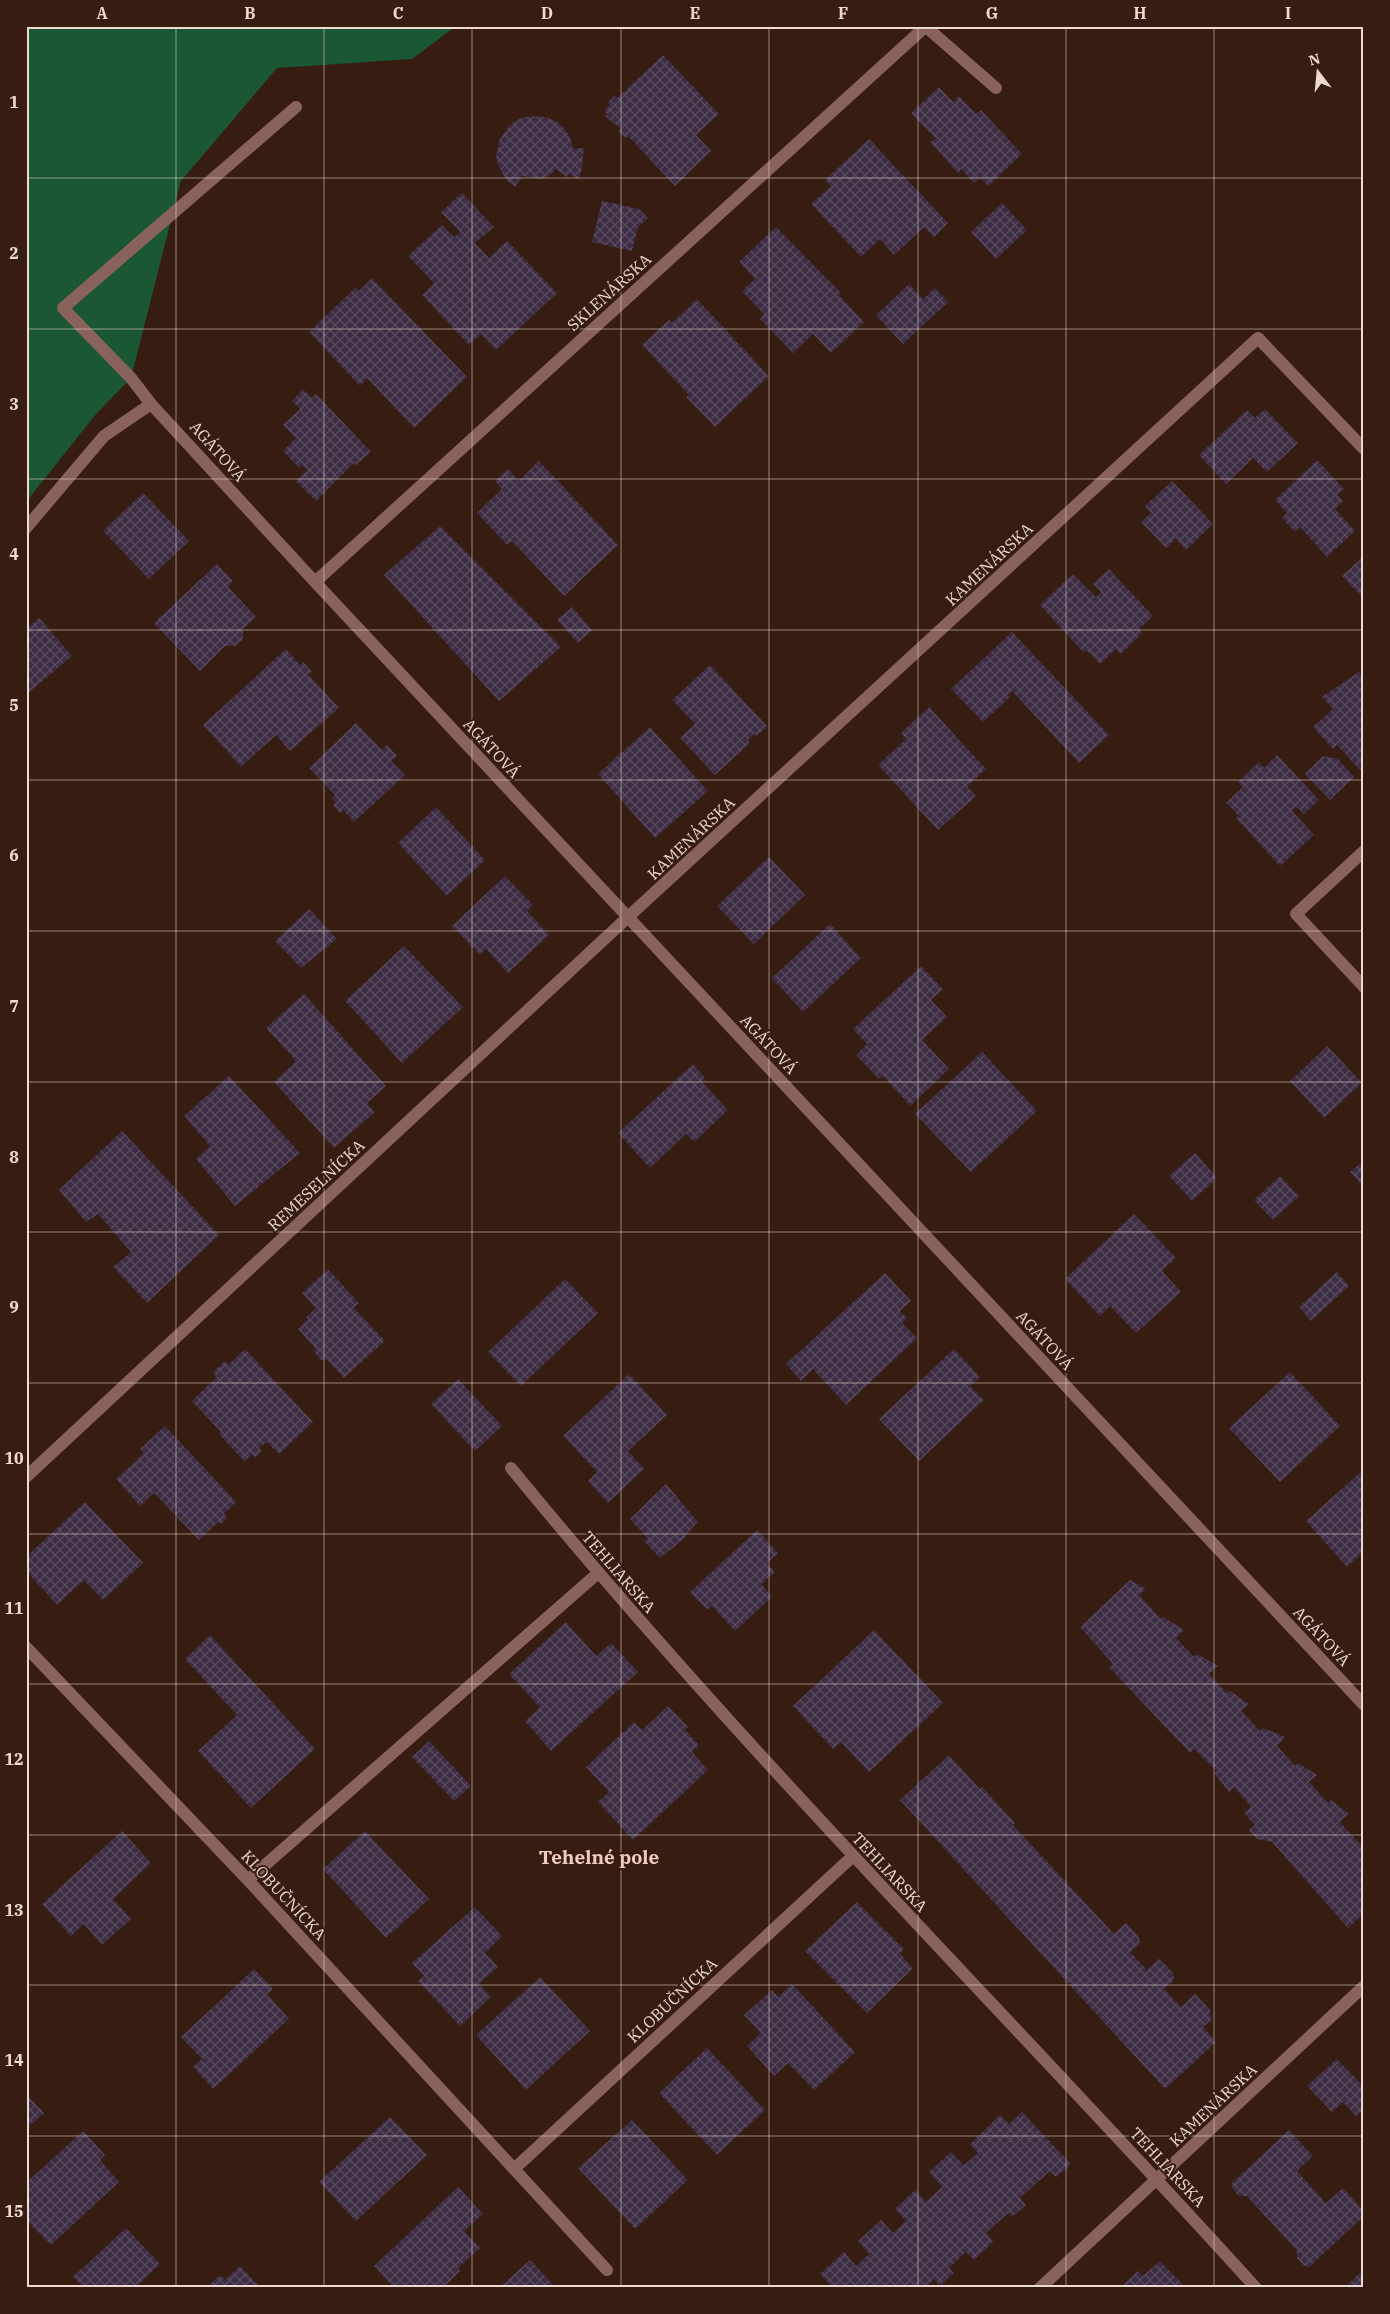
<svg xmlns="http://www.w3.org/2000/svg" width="1390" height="2314" viewBox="0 0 1390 2314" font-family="'IBM Plex Serif',serif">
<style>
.grass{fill:#1b5735}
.building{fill:url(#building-cross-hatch)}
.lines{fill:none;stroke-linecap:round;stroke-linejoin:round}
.minor{stroke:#8a625c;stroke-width:12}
.grid{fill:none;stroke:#eddad3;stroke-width:1;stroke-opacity:0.55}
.labels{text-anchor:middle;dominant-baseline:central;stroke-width:4;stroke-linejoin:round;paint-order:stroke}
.street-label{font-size:16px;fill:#eddad3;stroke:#371c12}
.quarter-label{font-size:19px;font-weight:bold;fill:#efcabd;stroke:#371c12}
.neatline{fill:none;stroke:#eddad3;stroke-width:2}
.grid-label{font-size:16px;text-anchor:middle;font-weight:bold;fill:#eddad3}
</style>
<defs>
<pattern id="building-cross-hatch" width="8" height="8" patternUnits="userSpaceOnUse" patternTransform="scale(1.25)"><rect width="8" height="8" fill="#3d2d44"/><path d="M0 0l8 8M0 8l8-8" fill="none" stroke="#594b5e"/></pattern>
</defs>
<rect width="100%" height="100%" fill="#371c12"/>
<path class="grass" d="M 26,26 L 456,26 L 412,59 L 277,68 L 181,181 L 131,378 L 96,414 L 26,502 Z"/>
<path class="building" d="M 663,55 L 719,114 L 696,135 L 711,151 L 675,186 L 628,136 L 625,138 L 618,131 L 621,129 L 605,116 L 607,114 L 604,111 L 610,105 L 608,103 L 614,96 L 617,98 Z
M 939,87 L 953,102 L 959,96 L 976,114 L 981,110 L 1022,154 L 988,186 L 980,178 L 974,183 L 961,169 L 958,173 L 930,142 L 936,139 L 911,113 Z
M 541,116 L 556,121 L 564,128 L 570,137 L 573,149 L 584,148 L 581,173 L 578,179 L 569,174 L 567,177 L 556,169 L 549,176 L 541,179 L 522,176 L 515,187 L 507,181 L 499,167 L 496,157 L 499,141 L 507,128 L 515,121 L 525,117 Z
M 869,139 L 948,223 L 934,237 L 924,227 L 894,255 L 880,239 L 861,257 L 811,204 L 831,186 L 825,180 Z
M 462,193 L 494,227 L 475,243 L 489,258 L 507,241 L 557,293 L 496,350 L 481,334 L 469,345 L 422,295 L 434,283 L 408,256 L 442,225 L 454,237 L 460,232 L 441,212 Z
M 602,201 L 639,209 L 648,218 L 638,227 L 632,251 L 592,242 Z
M 1002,203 L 1027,230 L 996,259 L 971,232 Z
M 776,227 L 841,293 L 839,295 L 864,322 L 831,353 L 813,334 L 793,353 L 760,319 L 764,314 L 742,291 L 755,279 L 739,262 Z
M 372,278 L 467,377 L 414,428 L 367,378 L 360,386 L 309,332 L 356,287 L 359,291 Z
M 909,284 L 923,299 L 935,288 L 948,302 L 903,344 L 876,315 Z
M 697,299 L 769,376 L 715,427 L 686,397 L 689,395 L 642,345 L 669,320 L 672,323 Z
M 303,389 L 312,398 L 316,394 L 371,452 L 356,465 L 354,463 L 316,501 L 296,481 L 307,470 L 302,465 L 299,468 L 283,451 L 296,438 L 283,425 L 300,409 L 292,401 Z
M 1265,409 L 1298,443 L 1267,472 L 1253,458 L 1226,484 L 1199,455 L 1247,410 L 1255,418 Z
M 1317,460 L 1344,489 L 1337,494 L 1343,501 L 1335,509 L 1355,531 L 1327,557 L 1300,527 L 1295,532 L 1282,518 L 1287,513 L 1275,500 Z
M 539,461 L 618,545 L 564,596 L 512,541 L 507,545 L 477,513 L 502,489 L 495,481 L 508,469 L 519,481 Z
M 1172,481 L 1213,524 L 1186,550 L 1176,539 L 1166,548 L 1141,522 L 1151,513 L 1145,506 Z
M 143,493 L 189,541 L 149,579 L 103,531 Z
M 440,526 L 561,647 L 499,701 L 384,575 Z
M 1364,556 L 1364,599 L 1342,576 Z
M 217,564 L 233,581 L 228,587 L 256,617 L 243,629 L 243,639 L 235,646 L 225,646 L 200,671 L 154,623 Z
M 1109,569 L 1153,616 L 1139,629 L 1142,633 L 1121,654 L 1116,649 L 1100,664 L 1086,650 L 1084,653 L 1040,605 L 1073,574 L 1096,597 L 1101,592 L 1093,584 Z
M 572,607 L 592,630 L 578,643 L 557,620 Z
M 39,618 L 72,656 L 26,695 L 26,629 Z
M 1012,632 L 1109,735 L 1079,763 L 1012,691 L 1008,695 L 1010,697 L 983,722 L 951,689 Z
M 286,649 L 300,665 L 303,662 L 312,672 L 308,674 L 339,708 L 290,751 L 276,735 L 241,767 L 203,725 Z
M 710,665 L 767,726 L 757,736 L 754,734 L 748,740 L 750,743 L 715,775 L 680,738 L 695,724 L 672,700 Z
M 1359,672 L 1364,678 L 1364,774 L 1337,745 L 1333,749 L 1313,727 L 1333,709 L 1322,697 Z
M 929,707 L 986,769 L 967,787 L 976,796 L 938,830 L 878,765 L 906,739 L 901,733 Z
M 356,723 L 382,750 L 387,745 L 397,756 L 391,761 L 405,775 L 354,822 L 343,810 L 340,813 L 333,805 L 336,803 L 332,799 L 335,795 L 309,768 Z
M 650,727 L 708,791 L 655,838 L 598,774 Z
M 1277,755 L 1319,800 L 1304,814 L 1297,807 L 1292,811 L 1314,835 L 1280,866 L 1236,818 L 1239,816 L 1226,803 L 1243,787 L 1238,782 L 1259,762 L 1264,768 Z
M 1323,756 L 1338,759 L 1354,777 L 1330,800 L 1305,774 Z
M 436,807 L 485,860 L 447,896 L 398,843 Z
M 769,857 L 805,895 L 754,944 L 717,906 Z
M 505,876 L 533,905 L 527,911 L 549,935 L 508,973 L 486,949 L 480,955 L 452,926 Z
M 309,909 L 337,939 L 301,968 L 275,941 Z
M 830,924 L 861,958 L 803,1012 L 772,978 Z
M 404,946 L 463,1007 L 402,1063 L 345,1001 Z
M 921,966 L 943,989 L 931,1000 L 947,1017 L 922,1040 L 949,1069 L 910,1106 L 883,1076 L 879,1079 L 856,1055 L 867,1044 L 853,1029 Z
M 304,994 L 386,1086 L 367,1103 L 375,1112 L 334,1148 L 274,1082 L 296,1061 L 266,1028 Z
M 1327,1046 L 1362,1083 L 1324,1118 L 1290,1081 Z
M 982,1052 L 1037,1111 L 971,1172 L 915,1114 Z
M 693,1064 L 705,1078 L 702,1082 L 728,1110 L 694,1142 L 686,1134 L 650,1168 L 618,1133 Z
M 229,1076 L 300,1153 L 235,1206 L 196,1159 L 210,1146 L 184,1116 Z
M 122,1131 L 219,1235 L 147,1303 L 113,1267 L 131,1252 L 98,1214 L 86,1222 L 59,1190 Z
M 1195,1153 L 1217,1178 L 1192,1201 L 1169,1176 Z
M 1364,1160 L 1364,1187 L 1350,1172 Z
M 1280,1176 L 1299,1196 L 1273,1220 L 1254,1200 Z
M 1134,1214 L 1176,1258 L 1162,1271 L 1181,1292 L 1136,1333 L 1110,1306 L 1100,1316 L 1065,1279 Z
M 328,1269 L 359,1303 L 354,1308 L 385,1341 L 344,1378 L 327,1360 L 321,1360 L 315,1353 L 315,1348 L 298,1329 L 308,1319 L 306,1317 L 316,1308 L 302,1293 Z
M 1337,1272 L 1349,1286 L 1311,1321 L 1299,1307 Z
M 885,1273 L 911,1301 L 900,1311 L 907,1318 L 902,1323 L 917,1338 L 846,1405 L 813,1369 L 801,1381 L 786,1364 Z
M 565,1279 L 598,1313 L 521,1386 L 488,1352 Z
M 245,1349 L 313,1422 L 279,1454 L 267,1442 L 259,1448 L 262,1451 L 255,1458 L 252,1454 L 245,1462 L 219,1434 L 221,1432 L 192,1401 L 217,1377 L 213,1372 L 225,1361 L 228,1365 Z
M 954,1349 L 980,1377 L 970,1386 L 984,1400 L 919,1461 L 879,1419 Z
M 1290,1372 L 1340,1426 L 1280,1482 L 1229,1428 Z
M 629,1374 L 667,1415 L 628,1451 L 644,1469 L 608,1503 L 588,1481 L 597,1472 L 563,1436 Z
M 458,1379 L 502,1426 L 475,1451 L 431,1404 Z
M 165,1426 L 236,1502 L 224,1514 L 227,1518 L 221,1524 L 218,1522 L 199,1540 L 154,1493 L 140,1506 L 116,1479 L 144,1453 L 140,1449 Z
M 1364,1469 L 1364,1551 L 1347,1567 L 1306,1521 Z
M 666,1484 L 698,1522 L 685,1535 L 686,1537 L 660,1558 L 644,1541 L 648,1538 L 630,1519 Z
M 85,1502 L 143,1563 L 103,1600 L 84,1580 L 57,1605 L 26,1571 L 26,1557 Z
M 757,1530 L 778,1553 L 767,1563 L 775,1572 L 761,1584 L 772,1597 L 735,1631 L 712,1606 L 707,1610 L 690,1592 Z
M 1130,1580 L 1146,1589 L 1139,1595 L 1161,1619 L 1163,1617 L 1184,1630 L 1176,1638 L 1194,1657 L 1197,1654 L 1218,1666 L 1209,1674 L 1227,1693 L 1230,1691 L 1249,1704 L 1241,1711 L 1260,1731 L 1263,1728 L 1285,1737 L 1277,1746 L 1295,1766 L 1298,1763 L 1317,1775 L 1309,1782 L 1328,1803 L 1331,1800 L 1349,1814 L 1340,1822 L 1358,1842 L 1364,1844 L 1364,1913 L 1348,1928 L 1272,1842 L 1257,1839 L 1249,1830 L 1255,1825 L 1244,1813 L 1251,1807 L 1234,1787 L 1229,1792 L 1214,1773 L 1217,1771 L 1194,1749 L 1190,1753 L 1109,1667 L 1113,1664 L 1080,1627 Z
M 566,1622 L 596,1656 L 611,1643 L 638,1672 L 551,1751 L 525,1721 L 540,1707 L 509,1674 Z
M 874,1630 L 943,1703 L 869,1772 L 841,1742 L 833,1749 L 793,1706 Z
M 210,1635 L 315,1749 L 251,1808 L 198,1751 L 237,1715 L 185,1659 Z
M 668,1706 L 688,1727 L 685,1730 L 699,1745 L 692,1752 L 708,1770 L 633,1840 L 598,1802 L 609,1792 L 586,1767 L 634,1722 L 642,1730 Z
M 429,1741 L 471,1786 L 454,1801 L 412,1757 Z
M 949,1755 L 980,1789 L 982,1787 L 1015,1823 L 1013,1825 L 1114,1934 L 1126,1923 L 1139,1937 L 1140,1944 L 1130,1952 L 1147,1970 L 1159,1959 L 1173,1973 L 1174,1980 L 1164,1989 L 1181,2007 L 1195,1994 L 1210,2010 L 1211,2020 L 1203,2027 L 1216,2042 L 1165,2089 L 900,1800 Z
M 122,1831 L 151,1863 L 113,1899 L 131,1919 L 102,1945 L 84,1924 L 71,1936 L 42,1904 Z
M 365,1831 L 429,1899 L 386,1938 L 323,1869 Z
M 857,1902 L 904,1949 L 900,1954 L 913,1968 L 867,2013 L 805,1951 Z
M 475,1907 L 502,1936 L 485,1953 L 498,1967 L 479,1984 L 491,1997 L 460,2026 L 418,1981 L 424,1976 L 412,1963 Z
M 254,1969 L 273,1989 L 267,1994 L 289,2019 L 213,2089 L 193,2067 L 202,2059 L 181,2037 Z
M 540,1977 L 590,2031 L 526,2090 L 476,2035 Z
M 792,1984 L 855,2052 L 814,2090 L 788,2063 L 774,2076 L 747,2046 L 761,2033 L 744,2015 L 772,1990 L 778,1997 Z
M 707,2048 L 765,2110 L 717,2155 L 659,2093 Z
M 1337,2059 L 1364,2087 L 1364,2109 L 1356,2116 L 1343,2102 L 1332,2112 L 1307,2086 Z
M 26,2094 L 44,2113 L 26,2129 Z
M 1022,2112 L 1071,2164 L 1056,2177 L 1050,2171 L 1020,2198 L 1026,2205 L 1012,2217 L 1008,2213 L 986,2233 L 993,2242 L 974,2260 L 966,2252 L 949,2268 L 954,2273 L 940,2286 L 934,2279 L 925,2288 L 833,2288 L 820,2274 L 844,2252 L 856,2266 L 869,2254 L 858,2241 L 881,2220 L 893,2233 L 906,2221 L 895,2209 L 915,2190 L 926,2202 L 942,2187 L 929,2172 L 951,2152 L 964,2165 L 978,2153 L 970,2144 L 1000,2115 L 1009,2124 Z
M 390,2117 L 427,2155 L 356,2221 L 319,2182 Z
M 632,2120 L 688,2180 L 635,2229 L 578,2168 Z
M 1289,2130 L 1313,2156 L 1297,2171 L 1326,2203 L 1343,2188 L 1364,2211 L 1364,2216 L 1309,2267 L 1303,2265 L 1297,2258 L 1297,2251 L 1247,2196 L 1239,2196 L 1233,2189 L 1232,2183 Z
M 83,2131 L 105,2155 L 100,2160 L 119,2182 L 51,2245 L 26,2220 L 26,2183 Z
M 458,2187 L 483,2214 L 464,2231 L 480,2248 L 458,2268 L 460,2271 L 443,2288 L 394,2288 L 374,2266 Z
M 126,2228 L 160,2264 L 135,2288 L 84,2288 L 73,2277 Z
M 530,2260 L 556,2288 L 499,2288 Z
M 1160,2261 L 1186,2288 L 1128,2288 L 1124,2284 L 1138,2271 L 1143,2276 Z
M 240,2266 L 261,2288 L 206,2288 L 220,2275 L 225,2280 Z
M 1364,2269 L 1364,2288 L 1344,2288 Z"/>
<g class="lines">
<path class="minor" d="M 925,26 L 996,88
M 296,107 L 63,308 L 131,378 L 151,404 L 315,582 L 1364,1705
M 26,528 L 104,436 L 151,404
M 315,582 L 925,27
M 1364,851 L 1296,914 L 1364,987
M 511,1468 C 745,1754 1008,2014 1256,2288
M 26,1477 L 628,917 L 1258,338 L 1364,449
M 26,1647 L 248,1880 L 607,2270
M 248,1880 L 597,1574
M 514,2169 L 853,1856
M 1040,2288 L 1364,1986"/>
</g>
<path class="grid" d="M 176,26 L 176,2288M 324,26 L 324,2288M 472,26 L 472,2288M 621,26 L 621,2288M 769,26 L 769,2288M 918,26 L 918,2288M 1066,26 L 1066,2288M 1214,26 L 1214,2288M 26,178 L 1364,178M 26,329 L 1364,329M 26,479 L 1364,479M 26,630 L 1364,630M 26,780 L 1364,780M 26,931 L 1364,931M 26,1082 L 1364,1082M 26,1232 L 1364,1232M 26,1383 L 1364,1383M 26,1534 L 1364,1534M 26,1684 L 1364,1684M 26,1835 L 1364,1835M 26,1985 L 1364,1985M 26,2136 L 1364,2136"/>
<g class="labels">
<g class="street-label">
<text transform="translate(609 292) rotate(-42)">SKLENÁRSKA</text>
<text transform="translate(218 451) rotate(48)">AGÁTOVÁ</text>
<text transform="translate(989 564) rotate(-43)">KAMENÁRSKA</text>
<text transform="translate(492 748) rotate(47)">AGÁTOVÁ</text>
<text transform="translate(691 838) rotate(-43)">KAMENÁRSKA</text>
<text transform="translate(769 1044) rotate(47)">AGÁTOVÁ</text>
<text transform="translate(316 1185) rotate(-43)">REMESELNÍCKA</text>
<text transform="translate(1045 1340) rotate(47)">AGÁTOVÁ</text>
<text transform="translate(619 1572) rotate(49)">TEHLIARSKA</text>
<text transform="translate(1322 1636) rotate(47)">AGÁTOVÁ</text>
<text transform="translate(890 1872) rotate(47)">TEHLIARSKA</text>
<text transform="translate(284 1895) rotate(47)">KLOBUČNÍCKA</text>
<text transform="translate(672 2000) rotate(-43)">KLOBUČNÍCKA</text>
<text transform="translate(1213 2105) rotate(-43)">KAMENÁRSKA</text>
<text transform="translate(1168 2167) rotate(47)">TEHLIARSKA</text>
</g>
<g class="quarter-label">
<text x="599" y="1857">Tehelné pole</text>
</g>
</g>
<rect width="1390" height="2314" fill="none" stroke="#371c12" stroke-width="55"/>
<g transform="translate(1318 72) rotate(344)" stroke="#371c12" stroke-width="4" paint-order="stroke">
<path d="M0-4L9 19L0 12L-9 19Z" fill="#eddad3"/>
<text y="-8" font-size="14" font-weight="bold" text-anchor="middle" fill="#eddad3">N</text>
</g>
<rect x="28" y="28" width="1334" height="2258" class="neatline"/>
<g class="grid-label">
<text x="102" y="19">A</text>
<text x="250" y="19">B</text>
<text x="398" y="19">C</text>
<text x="547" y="19">D</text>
<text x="695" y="19">E</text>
<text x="843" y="19">F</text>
<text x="992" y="19">G</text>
<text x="1140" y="19">H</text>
<text x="1288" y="19">I</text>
<text x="14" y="108">1</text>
<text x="14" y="259">2</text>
<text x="14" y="410">3</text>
<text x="14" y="560">4</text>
<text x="14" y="711">5</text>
<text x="14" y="861">6</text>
<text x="14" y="1012">7</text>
<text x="14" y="1163">8</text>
<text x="14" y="1313">9</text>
<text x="14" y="1464">10</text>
<text x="14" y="1614">11</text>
<text x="14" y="1765">12</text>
<text x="14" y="1916">13</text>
<text x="14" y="2066">14</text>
<text x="14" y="2217">15</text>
</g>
</svg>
